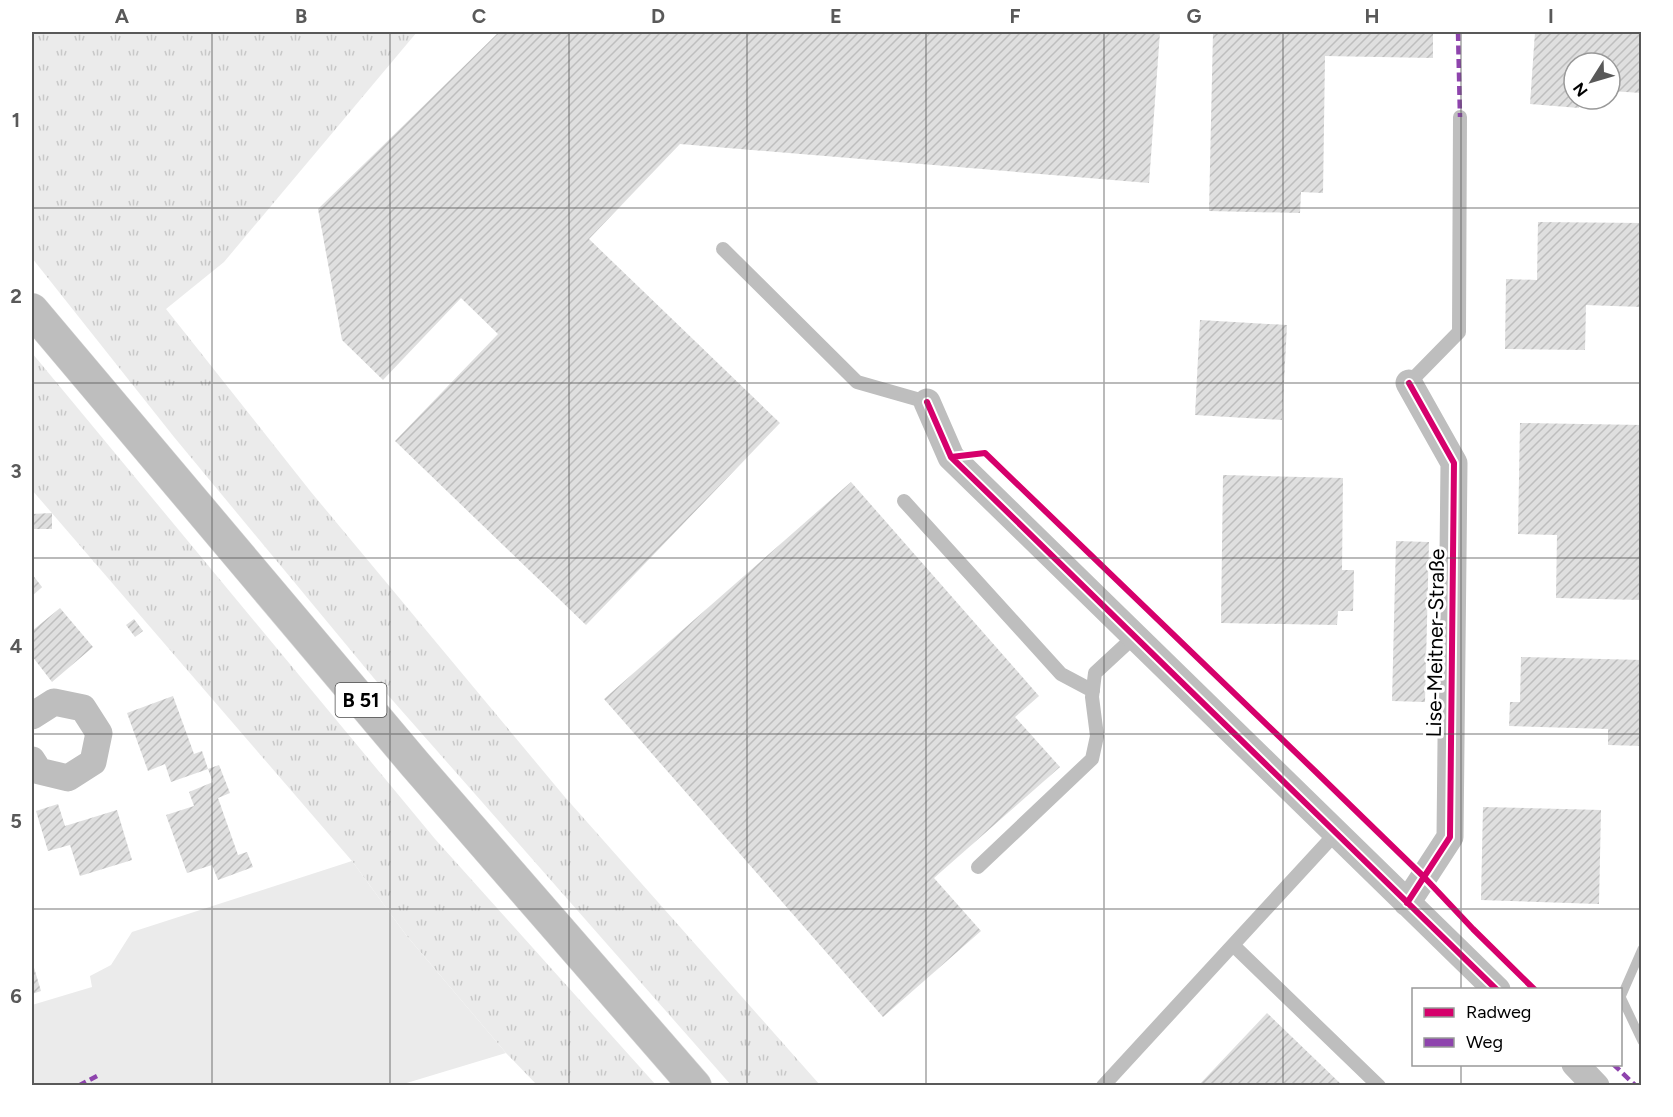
<svg xmlns="http://www.w3.org/2000/svg" width="1673" height="1117" viewBox="0 0 1673 1117" font-family="Figtree,sans-serif">
<style>
.grass{fill:url(#grass-tufts)}
.park{fill:#ebebeb}
.lines{fill:none;stroke-linecap:round;stroke-linejoin:round}
.stream{stroke:#bebebe;stroke-width:9}
.building{fill:url(#building-hatch)}
.primary-casing{stroke:#dbdbdb;stroke-width:34}
.service{stroke:#bebebe;stroke-width:14}
.minor{stroke:#bebebe;stroke-width:27}
.primary{stroke:#bebebe;stroke-width:33}
.quiet{stroke:#8e44ad;stroke-width:4.5;stroke-dasharray:9 4.5;stroke-linecap:butt}
.cycleway-casing{stroke:#fff;stroke-width:10}
.cycleway{stroke:#d6006c;stroke-width:6}
.grid{fill:none;stroke:#595959;stroke-width:1.5;stroke-opacity:0.55}
.labels{text-anchor:middle;dominant-baseline:central;stroke-width:6;stroke-linejoin:round;paint-order:stroke}
.shield{fill:#fff;stroke:#4c4c4c;stroke-width:1.5}
.shield-label{font-size:20px;font-weight:bold;fill:#000}
.street-label{font-size:21px;fill:#000;stroke:#fff}
.neatline{fill:none;stroke:#595959;stroke-width:2}
.grid-label{font-size:20px;text-anchor:middle;font-weight:bold;fill:#595959}
</style>
<defs>
<pattern id="grass-tufts" width="24" height="20" patternUnits="userSpaceOnUse" patternTransform="scale(1.5)"><rect width="24" height="20" fill="#ebebeb"/><path d="M3 7l-1-3M5 7V3M7 7l1-3M15 17l-1-3M17 17v-4M19 17l1-3" fill="none" stroke="#c8c8c8"/></pattern>
<pattern id="building-hatch" width="6" height="6" patternUnits="userSpaceOnUse" patternTransform="scale(1.5)"><rect width="6" height="6" fill="#dfdfdf"/><path d="M-1 1l2-2M0 6l6-6M5 7l2-2" fill="none" stroke="#bebebe"/></pattern>
</defs>
<rect width="100%" height="100%" fill="#fff"/>
<path class="grass" d="M 32,32 L 417,32 L 224,262 L 166,309 L 311,492 L 564,796 L 820,1085 L 731,1085 L 387,694 L 174,437 L 32,258 Z
M 32,353 L 435,839 L 656,1085 L 537,1085 L 506,1053 L 406,935 L 352,861 L 32,490 Z"/>
<path class="park" d="M 352,861 L 406,935 L 506,1053 L 400,1085 L 32,1085 L 32,1005 L 92,987 L 90,976 L 111,965 L 132,932 Z"/>
<g class="lines">
<path class="stream" d="M 1642,949 L 1621,997 L 1642,1041"/>
</g>
<path class="building" d="M 499,32 L 1160,32 L 1149,183 L 680,144 L 589,239 L 780,423 L 586,625 L 395,441 L 498,334 L 461,298 L 383,380 L 342,340 L 318,209 Z
M 1213,32 L 1433,32 L 1433,58 L 1325,56 L 1323,193 L 1301,192 L 1300,213 L 1209,211 Z
M 1535,32 L 1642,32 L 1642,93 L 1610,91 L 1610,63 L 1574,63 L 1574,99 L 1580,99 L 1579,108 L 1530,104 Z
M 1538,222 L 1642,223 L 1642,307 L 1586,305 L 1585,350 L 1505,349 L 1506,279 L 1537,280 Z
M 1200,320 L 1287,325 L 1282,420 L 1195,415 Z
M 1520,423 L 1642,425 L 1642,600 L 1556,598 L 1557,535 L 1518,534 Z
M 1223,475 L 1343,478 L 1342,570 L 1354,570 L 1353,611 L 1338,611 L 1337,625 L 1221,623 Z
M 851,482 L 1039,696 L 1015,717 L 1060,767 L 934,878 L 981,931 L 883,1017 L 604,699 Z
M 52,513 L 52,529 L 32,529 L 32,514 Z
M 1396,541 L 1429,542 L 1425,702 L 1392,701 Z
M 32,574 L 42,587 L 32,596 Z
M 60,608 L 93,647 L 52,682 L 32,656 L 32,631 Z
M 134,619 L 143,631 L 135,637 L 126,625 Z
M 1521,657 L 1642,660 L 1642,746 L 1608,745 L 1608,729 L 1509,726 L 1510,702 L 1520,702 Z
M 173,696 L 194,754 L 202,751 L 208,769 L 171,782 L 165,764 L 148,771 L 127,713 Z
M 219,765 L 230,793 L 218,798 L 238,855 L 247,852 L 253,867 L 218,880 L 212,865 L 187,873 L 166,815 L 194,806 L 189,792 L 213,782 L 208,769 Z
M 58,804 L 65,826 L 117,810 L 132,860 L 80,876 L 70,845 L 48,851 L 36,811 Z
M 1483,807 L 1601,810 L 1599,904 L 1481,900 Z
M 32,961 L 41,991 L 32,994 Z
M 1267,1013 L 1343,1086 L 1198,1086 Z"/>
<g class="lines">
<defs>
<path id="primary" d="M 32,310 L 414,763 L 695,1086"/>
</defs>
<use href="#primary" class="primary-casing"/>
<path class="service" d="M 723,249 L 857,382 L 927,402
M 1409,383 L 1459,332 L 1460,117
M 904,501 L 1061,674 L 1093,691
M 978,867 L 1092,759 L 1097,736 L 1092,697 L 1095,673 L 1135,636
M 1233,945 L 1379,1086
M 1103,1086 L 1336,833"/>
<path class="minor" d="M 927,402 L 951,457 L 1497,990
M 32,716 L 54,702 L 83,708 L 99,733 L 93,762 L 68,778 L 39,771 L 32,760
M 1407,903 L 1450,837 L 1454,463 L 1409,383
M 1575,1064 L 1596,1086"/>
<use href="#primary" class="primary"/>
<path class="quiet" d="M 1458,32 L 1460,117
M 1613,1064 L 1636,1086
M 78,1086 L 97,1076"/>
<defs>
<path id="cycleway" d="M 927,402 L 951,457 L 1497,990
M 951,457 L 985,453 L 1316,772 L 1424,877 L 1473,929 L 1535,990
M 1407,903 L 1450,837 L 1454,463 L 1409,383"/>
</defs>
<use href="#cycleway" class="cycleway-casing"/>
<use href="#cycleway" class="cycleway"/>
</g>
<path class="grid" d="M 212,32 L 212,1086M 390,32 L 390,1086M 569,32 L 569,1086M 747,32 L 747,1086M 926,32 L 926,1086M 1104,32 L 1104,1086M 1283,32 L 1283,1086M 1461,32 L 1461,990M 32,208 L 1642,208M 32,383 L 1642,383M 32,558 L 1642,558M 32,734 L 1642,734M 32,909 L 1642,909M 1461,1064 L 1461,1086"/>
<g class="labels">
<rect class="shield" x="335.5" y="683" width="51" height="34" rx="4.5"/>
<g class="shield-label">
<text x="361" y="700">B 51</text>
</g>
<g class="street-label">
<text transform="translate(1435 643) rotate(-89)">Lise-Meitner-Straße</text>
</g>
</g>
<rect width="1673" height="1117" fill="none" stroke="#ffffff" stroke-width="66"/>
<rect x="1412" y="988" width="210" height="78" fill="#ffffff" stroke="#999999" stroke-width="1.5"/>
<rect x="1424" y="1008" width="30" height="9" fill="#d6006c" stroke="#999999" stroke-width="1.5"/>
<text x="1466" y="1018" font-size="18" fill="#000000">Radweg</text>
<rect x="1424" y="1038" width="30" height="9" fill="#8e44ad" stroke="#999999" stroke-width="1.5"/>
<text x="1466" y="1048" font-size="18" fill="#000000">Weg</text>
<g transform="translate(1592 81) rotate(233)"><circle r="28" fill="#ffffff" stroke="#999999" stroke-width="1.5"/>
<path d="M0-4.5L10 22L0 15L-10 22Z" fill="#595959"/>
<text y="-9" font-size="16" font-weight="bold" text-anchor="middle" fill="#000000">N</text>
</g>
<rect x="33" y="33" width="1607" height="1051" class="neatline"/>
<g class="grid-label">
<text x="122" y="23">A</text>
<text x="301" y="23">B</text>
<text x="479" y="23">C</text>
<text x="658" y="23">D</text>
<text x="836" y="23">E</text>
<text x="1015" y="23">F</text>
<text x="1194" y="23">G</text>
<text x="1372" y="23">H</text>
<text x="1551" y="23">I</text>
<text x="16" y="127">1</text>
<text x="16" y="303">2</text>
<text x="16" y="478">3</text>
<text x="16" y="653">4</text>
<text x="16" y="828">5</text>
<text x="16" y="1003">6</text>
</g>
</svg>
